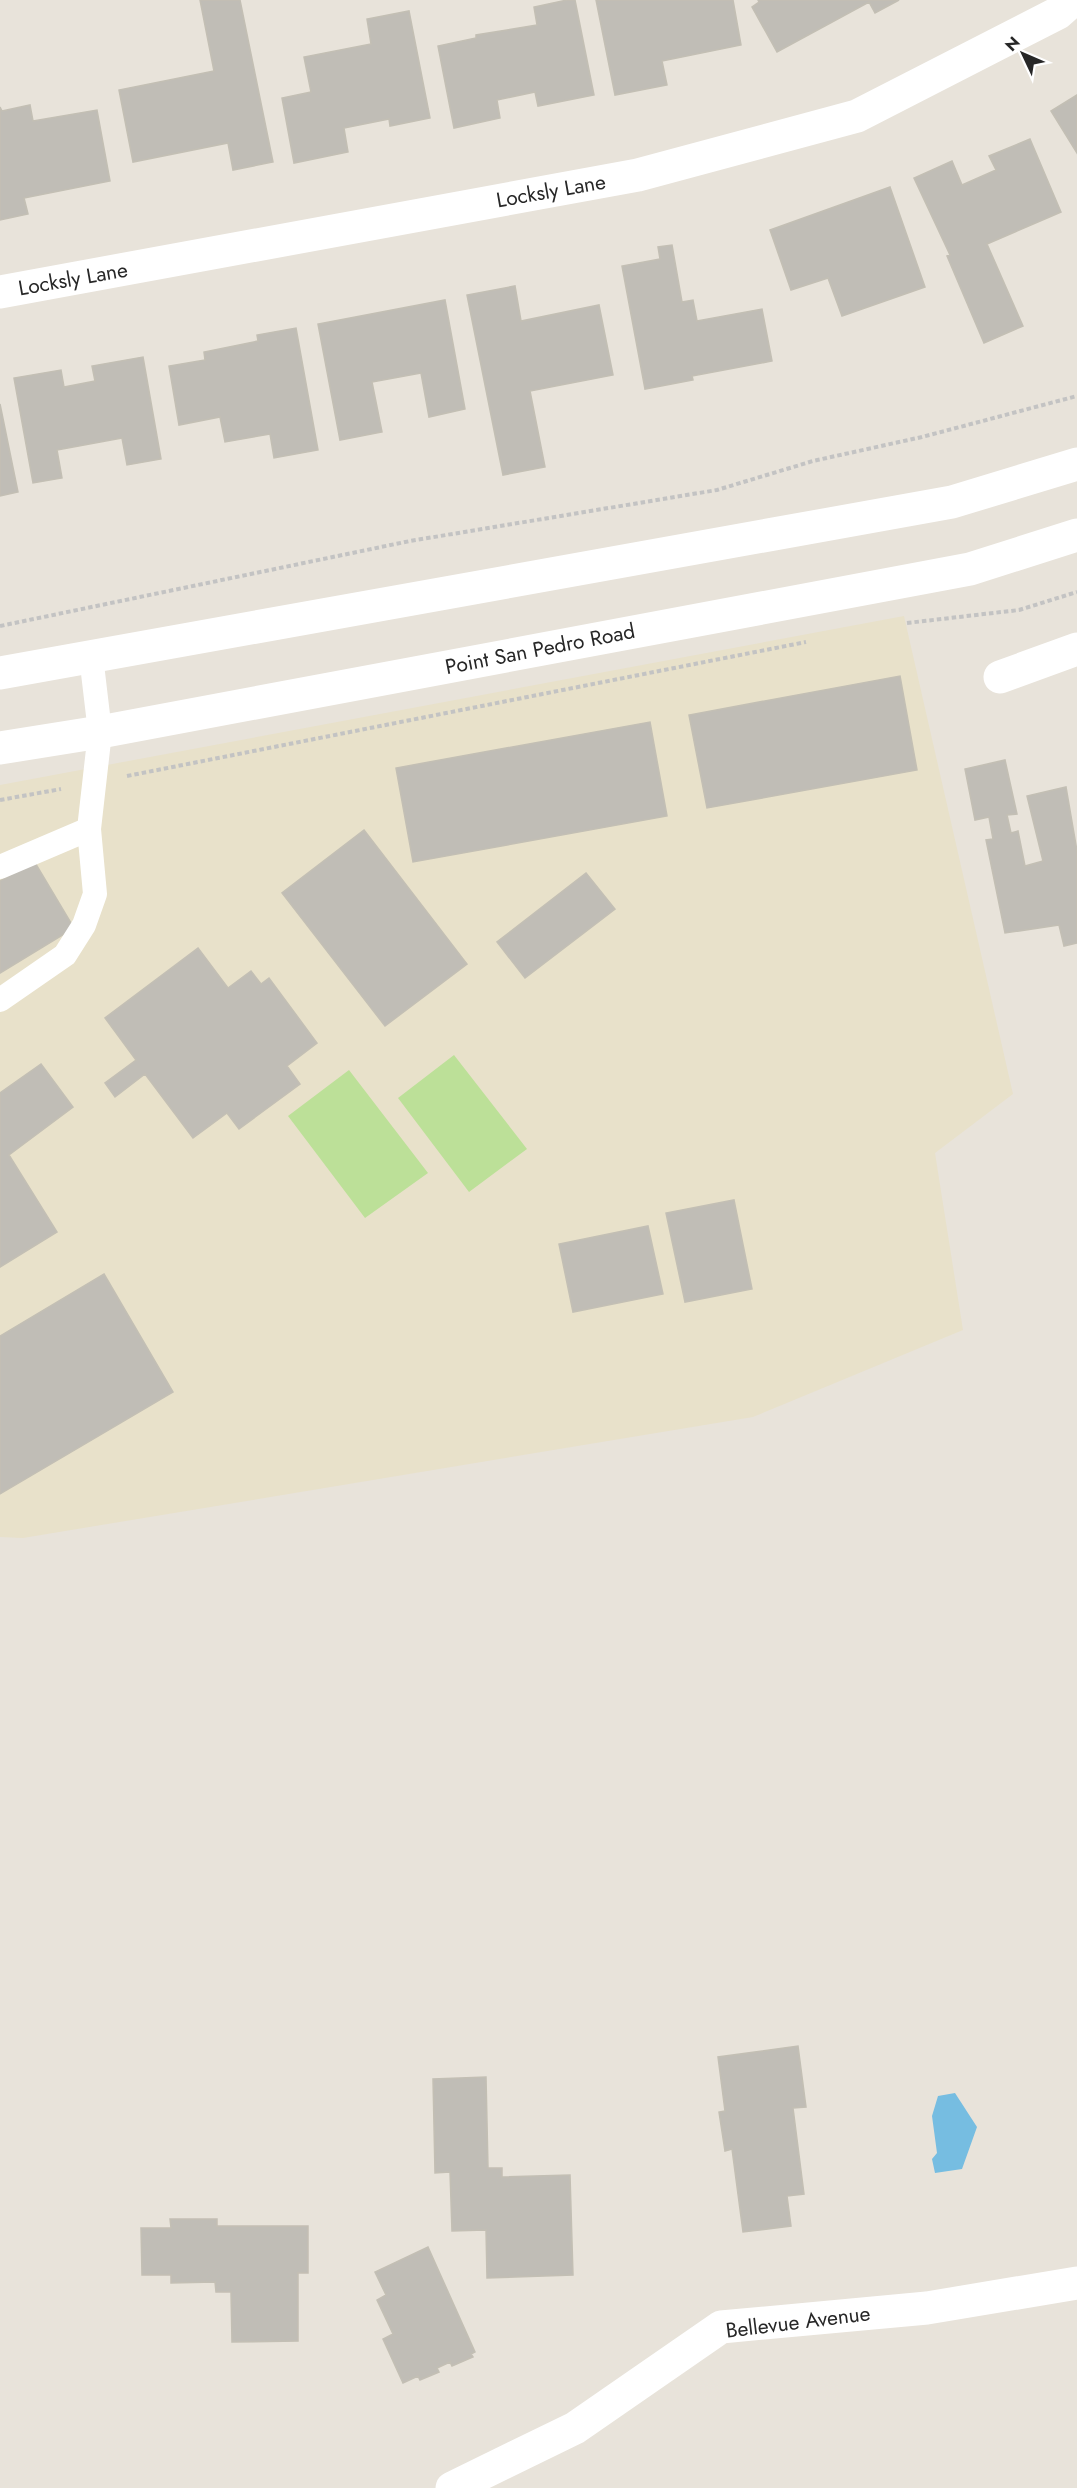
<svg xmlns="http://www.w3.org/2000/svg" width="1077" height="2488" viewBox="0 0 1077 2488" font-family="Jost,sans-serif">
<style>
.education{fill:#e8e1ca}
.pitch{fill:#bce098}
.water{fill:#76bde1}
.building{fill:#c0bdb6;stroke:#c3bfb4;stroke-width:1.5}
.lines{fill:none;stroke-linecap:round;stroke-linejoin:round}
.path{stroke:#c3c3c3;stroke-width:4;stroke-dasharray:4.5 3;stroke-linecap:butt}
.service{stroke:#fff;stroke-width:24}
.minor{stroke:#fff;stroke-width:33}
.secondary{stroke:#fff;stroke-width:33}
.labels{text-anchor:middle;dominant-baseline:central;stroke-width:6;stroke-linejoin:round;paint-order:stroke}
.street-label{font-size:21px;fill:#272727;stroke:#fff}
</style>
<rect width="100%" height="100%" fill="#e8e3da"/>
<path class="education" d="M 904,616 L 1013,1094 L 935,1153 L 963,1330 L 753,1417 L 23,1538 L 0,1537 L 0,785 Z"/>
<path class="pitch" d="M 454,1055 L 527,1149 L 469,1192 L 398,1098 Z
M 349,1070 L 428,1173 L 365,1218 L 288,1116 Z"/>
<path class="water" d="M 955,2093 L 977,2127 L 962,2169 L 935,2173 L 932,2159 L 937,2153 L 932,2116 L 938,2096 Z"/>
<path class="building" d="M 200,0 L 240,0 L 273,162 L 233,170 L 228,143 L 133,162 L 119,90 L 214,71 Z
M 567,0 L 575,0 L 594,95 L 538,106 L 535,92 L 497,100 L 500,118 L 454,128 L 438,46 L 476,38 L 476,35 L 537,25 L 534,7 Z
M 596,0 L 733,0 L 741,45 L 662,61 L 667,85 L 615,95 Z
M 758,0 L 899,0 L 875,13 L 869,2 L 777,52 L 752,7 L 759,2 Z
M 409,11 L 430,118 L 390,126 L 389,119 L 344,128 L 348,152 L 294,163 L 282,98 L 311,92 L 304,57 L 371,44 L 367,19 Z
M 1077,95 L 1077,153 L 1051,111 Z
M 30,105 L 33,121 L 97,110 L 110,181 L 24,198 L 28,214 L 0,220 L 0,107 L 2,111 Z
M 1030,139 L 1061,212 L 987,244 L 1023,326 L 984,343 L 947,256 L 950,255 L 914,178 L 952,161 L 962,185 L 996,170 L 989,156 Z
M 890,187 L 925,287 L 842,316 L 828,278 L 791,290 L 770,230 Z
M 672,245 L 682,302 L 693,300 L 697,321 L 762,309 L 772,361 L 692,376 L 693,380 L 645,389 L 622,266 L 660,259 L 658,247 Z
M 515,286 L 521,321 L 599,305 L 613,375 L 530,391 L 545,467 L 503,475 L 467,295 Z
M 445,300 L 465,409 L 429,417 L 421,373 L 372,382 L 382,432 L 340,440 L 318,324 Z
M 296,328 L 318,450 L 274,458 L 270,434 L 225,442 L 220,417 L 179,425 L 169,366 L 205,360 L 204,352 L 258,341 L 257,335 Z
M 143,357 L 161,459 L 127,465 L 122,438 L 57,450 L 62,478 L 33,483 L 14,378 L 61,370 L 64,387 L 95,381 L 92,366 Z
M 0,404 L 18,492 L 0,496 Z
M 900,676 L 917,770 L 707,808 L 689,715 Z
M 650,722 L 667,816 L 413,862 L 396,768 Z
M 1005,760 L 1017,814 L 1007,815 L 1011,833 L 1018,831 L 1025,866 L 1043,861 L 1027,796 L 1066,787 L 1077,851 L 1077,943 L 1064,946 L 1059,925 L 1005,933 L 986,840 L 993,839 L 989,817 L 975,820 L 965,769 Z
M 364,830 L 467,964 L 385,1026 L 282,893 Z
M 34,861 L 74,928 L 0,973 L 0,881 Z
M 586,873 L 615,909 L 525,978 L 497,942 Z
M 198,948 L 228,988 L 251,971 L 261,984 L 269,978 L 317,1043 L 287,1066 L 300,1084 L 239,1129 L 227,1113 L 193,1138 L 145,1074 L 115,1097 L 105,1083 L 136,1060 L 105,1018 Z
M 41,1064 L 73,1107 L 9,1155 L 57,1232 L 0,1267 L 0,1093 Z
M 734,1200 L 752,1289 L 685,1302 L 666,1213 Z
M 648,1226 L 663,1294 L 573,1312 L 559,1244 Z
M 104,1274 L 173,1392 L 0,1494 L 0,1336 Z
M 798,2046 L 806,2107 L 793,2108 L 804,2194 L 787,2196 L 791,2226 L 743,2232 L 732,2149 L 725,2151 L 719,2112 L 725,2111 L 718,2057 Z
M 486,2077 L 488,2168 L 502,2168 L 502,2177 L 570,2175 L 573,2275 L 487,2278 L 486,2230 L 452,2231 L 450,2172 L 435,2173 L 433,2079 Z
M 170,2219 L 217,2219 L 217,2226 L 308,2226 L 308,2273 L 298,2273 L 298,2341 L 232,2342 L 231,2292 L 216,2292 L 215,2282 L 171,2283 L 171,2275 L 142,2275 L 141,2228 L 171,2228 Z
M 428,2247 L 475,2352 L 471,2354 L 473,2357 L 452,2366 L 450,2362 L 437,2368 L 439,2372 L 420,2380 L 418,2376 L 403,2383 L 383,2339 L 393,2334 L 377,2300 L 386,2295 L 375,2272 Z"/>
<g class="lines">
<path class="path" d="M 907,623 L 1019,610 L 1077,592
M 0,626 L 410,541 L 717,490 L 813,461 L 922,437 L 1077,396
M 127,776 L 806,642
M 0,800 L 61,789"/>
<path class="service" d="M 0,867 L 89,829
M 0,1000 L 65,955 L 84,925 L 95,894 L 89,829 L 100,732 L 91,656"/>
<path class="minor" d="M 0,292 L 638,175 L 857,116 L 1058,13 L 1073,0
M 1000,677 L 1077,649
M 452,2488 L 575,2428 L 721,2327 L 927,2308 L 1077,2283"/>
<path class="secondary" d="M 0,673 L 952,502 L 1077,464
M 0,748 L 100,732 L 970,569 L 1077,535"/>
</g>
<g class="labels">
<g class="street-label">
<text transform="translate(551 191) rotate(-10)">Locksly Lane</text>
<text transform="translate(73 279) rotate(-10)">Locksly Lane</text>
<text transform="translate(540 649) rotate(-11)">Point San Pedro Road</text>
<text transform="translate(798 2322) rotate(-7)">Bellevue Avenue</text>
</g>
</g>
<g transform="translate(1023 54) rotate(314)" stroke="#ffffff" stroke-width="4.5" paint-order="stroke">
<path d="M0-4.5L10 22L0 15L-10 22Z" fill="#272727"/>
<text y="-9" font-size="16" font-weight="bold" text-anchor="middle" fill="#272727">N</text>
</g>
</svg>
